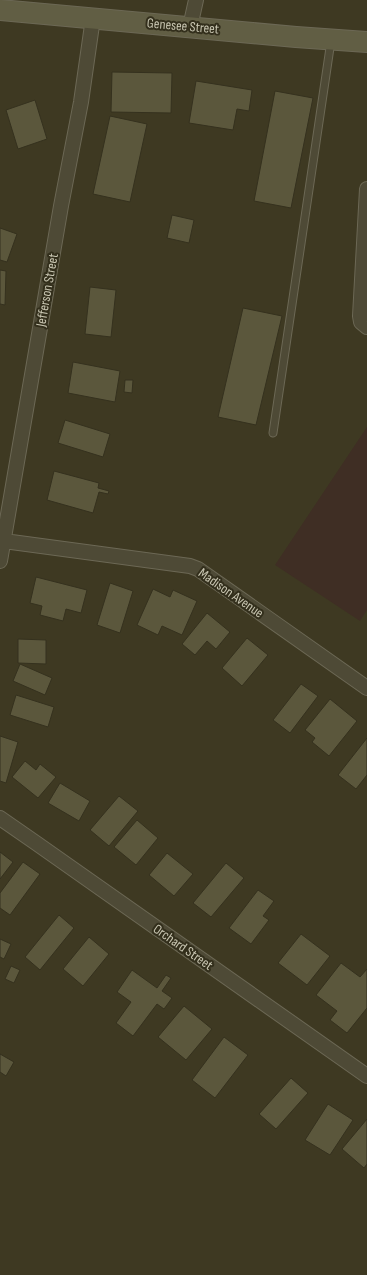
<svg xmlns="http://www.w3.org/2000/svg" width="367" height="1275" viewBox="0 0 367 1275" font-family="'Sofia Sans Condensed',sans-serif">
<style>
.garden{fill:#3f2e24}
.building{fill:#5b573c;stroke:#35311e}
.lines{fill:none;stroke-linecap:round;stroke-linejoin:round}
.lane-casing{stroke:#6c6855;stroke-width:9}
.street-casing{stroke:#6c6855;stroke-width:16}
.secondary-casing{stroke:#6c6855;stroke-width:22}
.lane{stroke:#4e4a36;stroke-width:7}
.street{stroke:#4e4a36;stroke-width:14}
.secondary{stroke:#615e44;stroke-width:20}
.labels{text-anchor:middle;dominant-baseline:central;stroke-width:4;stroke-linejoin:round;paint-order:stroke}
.street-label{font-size:14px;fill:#c9c6b2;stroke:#332f1c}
</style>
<rect width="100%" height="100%" fill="#3e3922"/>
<path class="garden" d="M 367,427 L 367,610 L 360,621 L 275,565 Z"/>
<path class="building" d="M 112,72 L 172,73 L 171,113 L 111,112 Z
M 196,81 L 252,90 L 249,111 L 237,109 L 233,130 L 189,123 Z
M 275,91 L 313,98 L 291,208 L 254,201 Z
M 35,100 L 47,139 L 18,149 L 6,110 Z
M 110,116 L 147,124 L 130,202 L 93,194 Z
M 172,215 L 194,220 L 189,243 L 167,238 Z
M 0,228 L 17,234 L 7,262 L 0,260 Z
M 0,270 L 6,271 L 5,305 L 0,304 Z
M 90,287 L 116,290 L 111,337 L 85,334 Z
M 243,308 L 282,316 L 256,425 L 218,417 Z
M 73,362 L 120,371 L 115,402 L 68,393 Z
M 125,380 L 133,380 L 132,393 L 124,392 Z
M 65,420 L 110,434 L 103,457 L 58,443 Z
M 54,471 L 99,483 L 98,488 L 109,491 L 108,494 L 99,492 L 93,513 L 47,500 Z
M 36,577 L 87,590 L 81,613 L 66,609 L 63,621 L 40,615 L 42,606 L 30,603 Z
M 110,583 L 133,591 L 120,633 L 97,625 Z
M 153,589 L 170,597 L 173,590 L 197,601 L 182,635 L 162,626 L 158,635 L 137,625 Z
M 207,613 L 230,632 L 216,649 L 207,641 L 195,655 L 182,644 Z
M 247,638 L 268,655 L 242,686 L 222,668 Z
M 18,639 L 46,640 L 46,664 L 18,663 Z
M 20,664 L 52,678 L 45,695 L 13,681 Z
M 301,684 L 318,696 L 290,733 L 273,720 Z
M 16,695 L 54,707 L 48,727 L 10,715 Z
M 330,699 L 357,721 L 329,756 L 312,742 L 315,738 L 305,730 Z
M 0,736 L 18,742 L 6,783 L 0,781 Z
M 367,738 L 367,775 L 356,789 L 338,775 Z
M 25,761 L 36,770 L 40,764 L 56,777 L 38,798 L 12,777 Z
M 60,783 L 90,801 L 79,821 L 48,803 Z
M 119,796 L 138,811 L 109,846 L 90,830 Z
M 137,820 L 158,838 L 136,865 L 114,847 Z
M 0,852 L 13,862 L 0,879 Z
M 167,853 L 193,874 L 174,896 L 149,875 Z
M 23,862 L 40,874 L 10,915 L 0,908 L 0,893 Z
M 226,863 L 244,878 L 211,917 L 193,903 Z
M 258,890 L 274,901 L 263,916 L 269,920 L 251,944 L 229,928 Z
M 59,915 L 74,928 L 40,970 L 25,957 Z
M 301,934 L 330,956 L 307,985 L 278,963 Z
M 89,937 L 109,954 L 83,986 L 63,969 Z
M 0,939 L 11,944 L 4,959 L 0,957 Z
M 341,963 L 360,977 L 367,969 L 367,1008 L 347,1033 L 330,1020 L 337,1011 L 316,995 Z
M 11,966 L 20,970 L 14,983 L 5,979 Z
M 132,970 L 157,988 L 166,975 L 171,978 L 162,991 L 172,998 L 164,1009 L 157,1004 L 133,1036 L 116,1023 L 131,1002 L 117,992 Z
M 184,1006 L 212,1029 L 186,1060 L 158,1037 Z
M 224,1037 L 248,1055 L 215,1098 L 192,1080 Z
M 0,1054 L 14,1062 L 6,1076 L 0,1072 Z
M 291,1078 L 308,1093 L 276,1129 L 259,1114 Z
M 328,1104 L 353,1120 L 330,1155 L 305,1140 Z
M 367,1119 L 367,1164 L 364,1168 L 342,1149 Z"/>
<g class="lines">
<defs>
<path id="lane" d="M 273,433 L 331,41"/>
<path id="street" d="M 190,27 L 196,0
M 367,189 L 360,316 L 361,322 L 367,327
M 4,541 L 190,566 L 198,569 L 367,688
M 0,561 L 61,206 L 81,102 L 93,18
M 0,818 L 36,843 L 367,1076"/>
<path id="secondary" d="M 0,10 L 296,37 L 367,42"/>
</defs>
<use href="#lane" class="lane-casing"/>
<use href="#street" class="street-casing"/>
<use href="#secondary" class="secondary-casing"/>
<use href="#lane" class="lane"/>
<use href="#street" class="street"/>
<use href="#secondary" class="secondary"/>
</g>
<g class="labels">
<g class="street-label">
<text transform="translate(183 26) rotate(5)">Genesee Street</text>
<text transform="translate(47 290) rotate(-80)">Jefferson Street</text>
<text transform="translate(231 593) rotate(35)">Madison Avenue</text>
<text transform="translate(183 947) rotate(35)">Orchard Street</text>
</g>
</g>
</svg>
